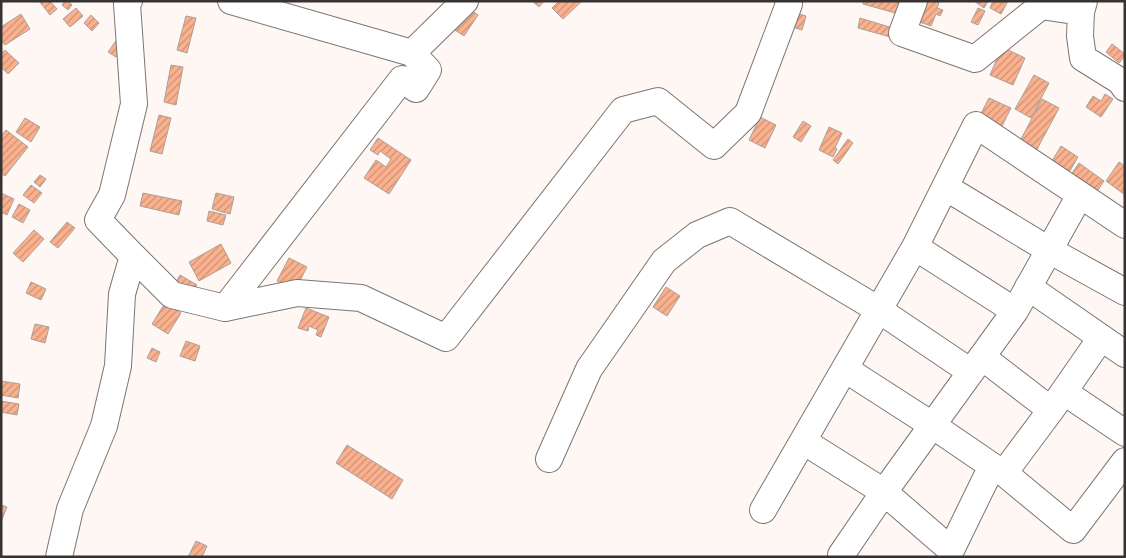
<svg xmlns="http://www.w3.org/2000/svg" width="1126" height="558" viewBox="0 0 1126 558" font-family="Quicksand,sans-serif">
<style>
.building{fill:url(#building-hatch);stroke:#a8a19e}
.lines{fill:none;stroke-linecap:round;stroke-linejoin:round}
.minor-casing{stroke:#7c7673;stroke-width:28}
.minor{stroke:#fff;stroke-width:26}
</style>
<defs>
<pattern id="building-hatch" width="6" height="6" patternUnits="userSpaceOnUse" patternTransform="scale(1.25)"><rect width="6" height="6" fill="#fbb18d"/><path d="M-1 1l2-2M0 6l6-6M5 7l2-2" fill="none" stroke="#cc9174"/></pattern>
</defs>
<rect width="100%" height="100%" fill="#fef7f3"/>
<path class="building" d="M 39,1 L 50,1 L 57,9 L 50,15 Z
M 65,1 L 68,1 L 72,5 L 68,10 L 62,5 Z
M 532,1 L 544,1 L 539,7 Z
M 559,1 L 582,1 L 563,19 L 552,8 Z
M 863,1 L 908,1 L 906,16 L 863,4 Z
M 918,1 L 933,1 L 939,3 L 937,8 L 943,10 L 940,16 L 936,14 L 931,26 L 911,19 Z
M 974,1 L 988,1 L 984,8 Z
M 993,1 L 1008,1 L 1001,14 L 990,8 Z
M 76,8 L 83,16 L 70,27 L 63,19 Z
M 978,8 L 985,11 L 978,25 L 971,22 Z
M 469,9 L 478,15 L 464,36 L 455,30 Z
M 790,11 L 806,16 L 802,30 L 786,25 Z
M 21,14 L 30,29 L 5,45 L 1,40 L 1,27 Z
M 91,15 L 99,23 L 92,31 L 84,23 Z
M 186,16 L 196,18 L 187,53 L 177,50 Z
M 860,18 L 896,29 L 894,38 L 858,28 Z
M 118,38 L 126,44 L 116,57 L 108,52 Z
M 1112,44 L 1125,54 L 1125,56 L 1119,63 L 1106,52 Z
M 1002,47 L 1025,58 L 1013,85 L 990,75 Z
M 5,50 L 19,63 L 8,74 L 1,67 L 1,54 Z
M 171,65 L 183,67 L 176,105 L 164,102 Z
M 1034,75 L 1049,83 L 1031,118 L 1015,109 Z
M 1105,94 L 1113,99 L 1101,117 L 1086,107 L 1093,96 L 1101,101 Z
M 989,98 L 1011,108 L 998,134 L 976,123 Z
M 1042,99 L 1059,108 L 1035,153 L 1018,145 Z
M 159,115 L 171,118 L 162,154 L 150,151 Z
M 760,117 L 776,125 L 765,148 L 749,140 Z
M 25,118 L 40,127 L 31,142 L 16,132 Z
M 803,121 L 811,126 L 801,142 L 793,137 Z
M 829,127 L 842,133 L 835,148 L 837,149 L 833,157 L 819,150 Z
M 6,130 L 28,147 L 5,176 L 1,173 L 1,136 Z
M 378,138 L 411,160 L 389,194 L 364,178 L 376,160 L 386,167 L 391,159 L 380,151 L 378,155 L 370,150 Z
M 848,139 L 853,143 L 838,164 L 833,160 Z
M 1061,146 L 1078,157 L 1067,176 L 1049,166 Z
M 1119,162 L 1125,166 L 1125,195 L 1106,181 Z
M 1079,163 L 1104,181 L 1096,193 L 1070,176 Z
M 40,175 L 46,179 L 40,187 L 34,182 Z
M 31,185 L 42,193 L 34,203 L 23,195 Z
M 1,193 L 14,199 L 7,215 L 1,212 Z
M 143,193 L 182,201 L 179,215 L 140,206 Z
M 216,193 L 234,197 L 230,214 L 212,209 Z
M 19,204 L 30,210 L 23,223 L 12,217 Z
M 209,211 L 226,215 L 223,225 L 207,221 Z
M 67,222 L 75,228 L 58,248 L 50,242 Z
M 34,230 L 44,239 L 23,262 L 13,253 Z
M 221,244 L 231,263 L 199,281 L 189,262 Z
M 289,258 L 307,267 L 295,290 L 277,281 Z
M 180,275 L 197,285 L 190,296 L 174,286 Z
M 31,282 L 46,289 L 41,300 L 26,293 Z
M 666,287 L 680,296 L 667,316 L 653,307 Z
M 165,303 L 181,313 L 168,334 L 152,324 Z
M 306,308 L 329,317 L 321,337 L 316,335 L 318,330 L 309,326 L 308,331 L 298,328 Z
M 35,324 L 49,327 L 45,343 L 31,339 Z
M 186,341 L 200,346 L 195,361 L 180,356 Z
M 152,348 L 160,352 L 156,362 L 147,358 Z
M 1,381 L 20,384 L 18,398 L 1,395 Z
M 1,401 L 19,404 L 17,415 L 1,412 Z
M 347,445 L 403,480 L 392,499 L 336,463 Z
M 1,505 L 7,507 L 1,522 Z
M 196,541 L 207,546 L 202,557 L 188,557 Z"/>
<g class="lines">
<defs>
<path id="minor" d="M 914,1 L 902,33 L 975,59 L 1041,6 L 1081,12 L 1084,1
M 1081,12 L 1080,36 L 1083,58 L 1120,81 L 1125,88
M 412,53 L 465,1
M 945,187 L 1049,250 L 1125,292
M 133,256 L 172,295 L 225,308 L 402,79 L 416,89 L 428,70 L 412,53 L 231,1
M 1028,287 L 1125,354
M 225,308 L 297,293 L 361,298 L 446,338 L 623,110 L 658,101 L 714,146 L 748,113 L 789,4 L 788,1
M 1015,311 L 915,247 L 976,125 L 1125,225
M 982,357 L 1051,410 L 1101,338
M 845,369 L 932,425 L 992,466
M 1064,392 L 1125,433
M 803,441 L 884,492 L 951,550 L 992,466 L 1004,473 L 1051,410
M 549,459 L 589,369 L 664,261 L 697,235 L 730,221 L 879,310 L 971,372
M 1004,473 L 1073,530 L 1125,461
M 763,510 L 915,247
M 841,555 L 884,492 L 1015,311 L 1080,195
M 59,557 L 70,509 L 104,426 L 118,366 L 122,294 L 133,256 L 98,220 L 112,195 L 134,104 L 127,4 L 129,1"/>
</defs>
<use href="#minor" class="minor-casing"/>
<use href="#minor" class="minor"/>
</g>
<rect width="1126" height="558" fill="none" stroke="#363332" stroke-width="5"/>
</svg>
